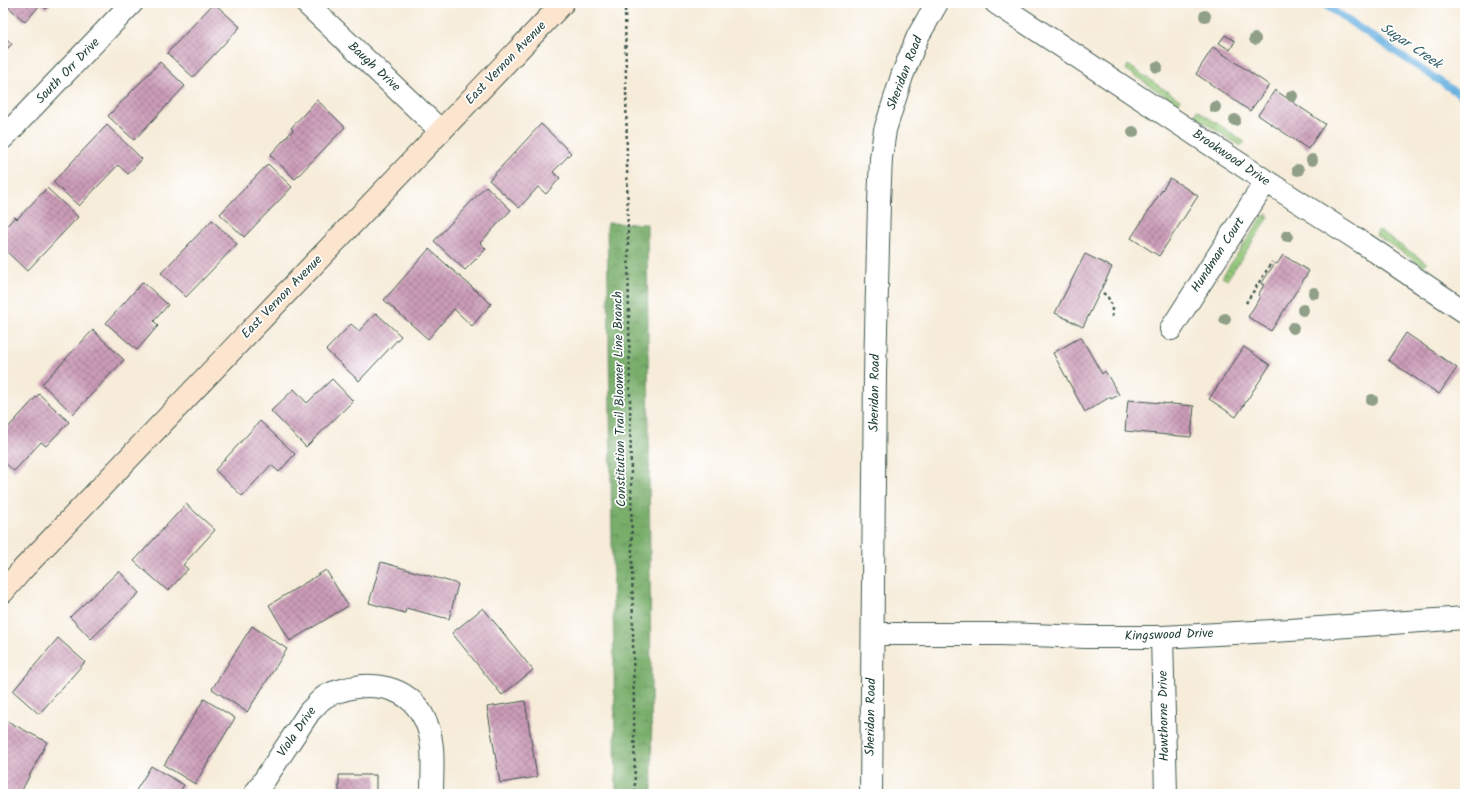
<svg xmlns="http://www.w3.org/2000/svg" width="1468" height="797" viewBox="0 0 1468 797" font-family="Kalam,sans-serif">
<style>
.grass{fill:url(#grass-dots);stroke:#5a8357}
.forest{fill:url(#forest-crowns);stroke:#4c754f}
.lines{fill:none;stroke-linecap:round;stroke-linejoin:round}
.stream{stroke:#67b0df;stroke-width:7}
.building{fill:url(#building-cross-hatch)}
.minor-casing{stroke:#3f574d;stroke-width:24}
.secondary-casing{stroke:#3f574d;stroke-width:24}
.path{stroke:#3f574d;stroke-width:2.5;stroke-dasharray:3 3;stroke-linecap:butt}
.minor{stroke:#fff;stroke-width:22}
.secondary{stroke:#fce5cf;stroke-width:22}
.tree{fill:#909f88}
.labels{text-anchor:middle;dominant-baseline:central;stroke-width:3.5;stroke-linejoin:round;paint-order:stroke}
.street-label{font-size:13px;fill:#1f3d34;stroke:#fff}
.water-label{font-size:14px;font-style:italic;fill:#356067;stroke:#fff}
</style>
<defs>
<pattern id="grass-dots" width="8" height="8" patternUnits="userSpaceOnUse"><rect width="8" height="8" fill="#95c97a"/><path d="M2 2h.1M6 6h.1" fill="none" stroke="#79a465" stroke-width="1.8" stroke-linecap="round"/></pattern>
<pattern id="forest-crowns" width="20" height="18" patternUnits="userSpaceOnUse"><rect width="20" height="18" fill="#78ad6a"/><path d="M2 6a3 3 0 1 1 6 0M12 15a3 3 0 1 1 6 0" fill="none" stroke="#628e58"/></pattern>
<pattern id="building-cross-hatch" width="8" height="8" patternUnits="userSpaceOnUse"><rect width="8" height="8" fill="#cb9bb7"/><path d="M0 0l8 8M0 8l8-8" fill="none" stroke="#a48096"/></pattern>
</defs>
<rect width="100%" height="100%" fill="#fff"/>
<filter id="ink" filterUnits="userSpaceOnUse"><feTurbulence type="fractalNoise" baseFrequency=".025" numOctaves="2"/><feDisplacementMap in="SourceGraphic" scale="8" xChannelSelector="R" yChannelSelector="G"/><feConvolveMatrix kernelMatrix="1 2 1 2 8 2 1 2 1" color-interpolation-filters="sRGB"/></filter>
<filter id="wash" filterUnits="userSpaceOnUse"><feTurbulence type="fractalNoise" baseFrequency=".012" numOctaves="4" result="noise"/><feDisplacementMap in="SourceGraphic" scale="16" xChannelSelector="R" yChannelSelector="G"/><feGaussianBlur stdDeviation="0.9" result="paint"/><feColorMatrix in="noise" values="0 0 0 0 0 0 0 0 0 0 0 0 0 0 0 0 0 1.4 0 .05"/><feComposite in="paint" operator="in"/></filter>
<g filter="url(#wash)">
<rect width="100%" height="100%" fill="#f6ecd9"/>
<path class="grass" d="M 1128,65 L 1180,100 L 1177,104 L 1126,70 Z
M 1197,110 L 1245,142 L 1240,146 L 1195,116 Z
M 1267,214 L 1269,217 L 1227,280 L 1222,277 L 1261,219 Z
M 1378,230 L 1427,263 L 1423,266 L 1376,235 Z"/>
<path class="forest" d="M 607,223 L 647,224 L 652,794 L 616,794 Z"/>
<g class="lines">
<path class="stream" d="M 1322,3 L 1465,98"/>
</g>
<g id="blocks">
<path class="building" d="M 4,3 L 52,3 L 46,9 L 41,4 L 25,22 Z
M 214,3 L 240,27 L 193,77 L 167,53 Z
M 3,35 L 12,44 L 3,53 Z
M 1225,35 L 1235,41 L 1230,50 L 1219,43 Z
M 1213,47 L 1269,85 L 1250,111 L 1196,74 Z
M 160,62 L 185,86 L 134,140 L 108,116 Z
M 1275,90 L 1325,124 L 1308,149 L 1258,115 Z
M 317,100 L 345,127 L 295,179 L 270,155 L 293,130 L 291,128 Z
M 541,124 L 571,153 L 553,172 L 560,178 L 546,194 L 538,187 L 519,208 L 489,180 Z
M 107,125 L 142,159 L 128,174 L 118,165 L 79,206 L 53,182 Z
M 268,164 L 292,187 L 244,237 L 220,214 Z
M 1170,178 L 1198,196 L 1159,256 L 1131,238 Z
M 486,186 L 511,210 L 480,243 L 486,249 L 465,270 L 434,241 Z
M 47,188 L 78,217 L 27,271 L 3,248 L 3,230 L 15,217 L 17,219 Z
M 212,220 L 237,244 L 186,297 L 161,273 Z
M 429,249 L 491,304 L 472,326 L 454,309 L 428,339 L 384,300 Z
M 1085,254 L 1112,267 L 1083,327 L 1055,313 Z
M 1283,255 L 1309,271 L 1271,331 L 1248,317 L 1260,297 L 1258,295 L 1264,285 L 1261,284 L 1275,263 L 1277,264 Z
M 143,282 L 168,305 L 154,321 L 158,326 L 137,350 L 106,323 Z
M 376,313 L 401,336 L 359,381 L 326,350 L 351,324 L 359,331 Z
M 93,330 L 124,360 L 73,414 L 42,384 Z
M 1406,333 L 1457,368 L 1439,394 L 1388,360 Z
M 1081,337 L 1102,374 L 1105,371 L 1119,395 L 1111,399 L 1110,397 L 1085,412 L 1053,353 Z
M 1244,347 L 1270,365 L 1236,417 L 1209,399 Z
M 332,379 L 353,401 L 306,447 L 271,411 L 294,389 L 307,403 Z
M 39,394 L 69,422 L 46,446 L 41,442 L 14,471 L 3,461 L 3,433 Z
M 1128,400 L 1194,406 L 1191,437 L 1125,431 Z
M 260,421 L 295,454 L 279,472 L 271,465 L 242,496 L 215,470 Z
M 186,504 L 215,530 L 183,565 L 188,569 L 168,591 L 134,561 Z
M 381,562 L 458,584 L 449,619 L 406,608 L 405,613 L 369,603 Z
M 326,570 L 348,606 L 290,641 L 269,605 Z
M 119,571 L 139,593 L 91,639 L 70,617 Z
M 483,608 L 533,670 L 502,695 L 452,633 Z
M 252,626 L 287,649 L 247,712 L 212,689 Z
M 58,638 L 85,662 L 39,714 L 13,691 Z
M 204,699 L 235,718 L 195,784 L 164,765 Z
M 525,701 L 537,777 L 500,783 L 487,707 Z
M 3,719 L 47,742 L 20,794 L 11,794 L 3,790 Z
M 151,766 L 184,785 L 178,794 L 134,794 Z
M 339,775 L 376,775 L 376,794 L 339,794 Z"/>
</g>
</g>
<g filter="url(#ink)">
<use href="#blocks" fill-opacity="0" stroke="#3f574d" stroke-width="1"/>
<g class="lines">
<defs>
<path id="minor" d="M 306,3 L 441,131
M 996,3 L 1266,181 L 1363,243 L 1465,312
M 3,138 L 132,3
M 1171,329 L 1266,181
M 873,634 L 1001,634 L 1086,637 L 1162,637 L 1290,630 L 1465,618
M 1162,637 L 1166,794
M 255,794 L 310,711 C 314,708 317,703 321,700 C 327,694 335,692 343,690 C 372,681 407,686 423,716 C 436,738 432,769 432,794
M 871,794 L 875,374 L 879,202 L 881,158 L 885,130 L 902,76 L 918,36 L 937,3"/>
<path id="secondary" d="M 3,592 L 22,570 L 563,3"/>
</defs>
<use href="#minor" class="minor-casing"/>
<use href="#secondary" class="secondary-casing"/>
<path class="path" d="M 625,3 L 635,794
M 1103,293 C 1113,300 1112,309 1112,320
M 1246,303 L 1272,262"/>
<use href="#minor" class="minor"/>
<use href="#secondary" class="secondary"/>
</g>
<g class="tree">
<circle cx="1205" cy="16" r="6"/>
<circle cx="1255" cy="39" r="6"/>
<circle cx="1157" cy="67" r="6"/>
<circle cx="1292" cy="96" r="6"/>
<circle cx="1215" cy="107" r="6"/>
<circle cx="1235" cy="120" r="6"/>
<circle cx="1133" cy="132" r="6"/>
<circle cx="1312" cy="160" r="6"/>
<circle cx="1298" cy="170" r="6"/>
<circle cx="1287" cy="236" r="6"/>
<circle cx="1314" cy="293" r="6"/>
<circle cx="1303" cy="310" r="6"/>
<circle cx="1225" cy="319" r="6"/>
<circle cx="1293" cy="328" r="6"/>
<circle cx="1372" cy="400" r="6"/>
</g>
</g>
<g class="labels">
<g class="street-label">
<text transform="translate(506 63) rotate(-46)">East Vernon Avenue</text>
<text transform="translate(374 67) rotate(43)">Baugh Drive</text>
<text transform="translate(68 71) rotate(-46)">South Orr Drive</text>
<text transform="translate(905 73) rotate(-69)">Sheridan Road</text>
<text transform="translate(1231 158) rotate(34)">Brookwood Drive</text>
<text transform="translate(1218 255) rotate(-57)">Hundman Court</text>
<text transform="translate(282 297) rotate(-46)">East Vernon Avenue</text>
<text transform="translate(875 393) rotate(-89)">Sheridan Road</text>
<text transform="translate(620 399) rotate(-91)">Constitution Trail Bloomer Line Branch</text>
<text transform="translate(1169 635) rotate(-2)">Kingswood Drive</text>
<text transform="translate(1164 716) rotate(-91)">Hawthorne Drive</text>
<text transform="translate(871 717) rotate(-89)">Sheridan Road</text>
<text transform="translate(297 732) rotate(-55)">Viola Drive</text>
</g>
<g class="water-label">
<text transform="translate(1411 46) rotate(34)">Sugar Creek</text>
</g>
</g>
<rect width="1468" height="797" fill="none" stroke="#fff" stroke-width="16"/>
</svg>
